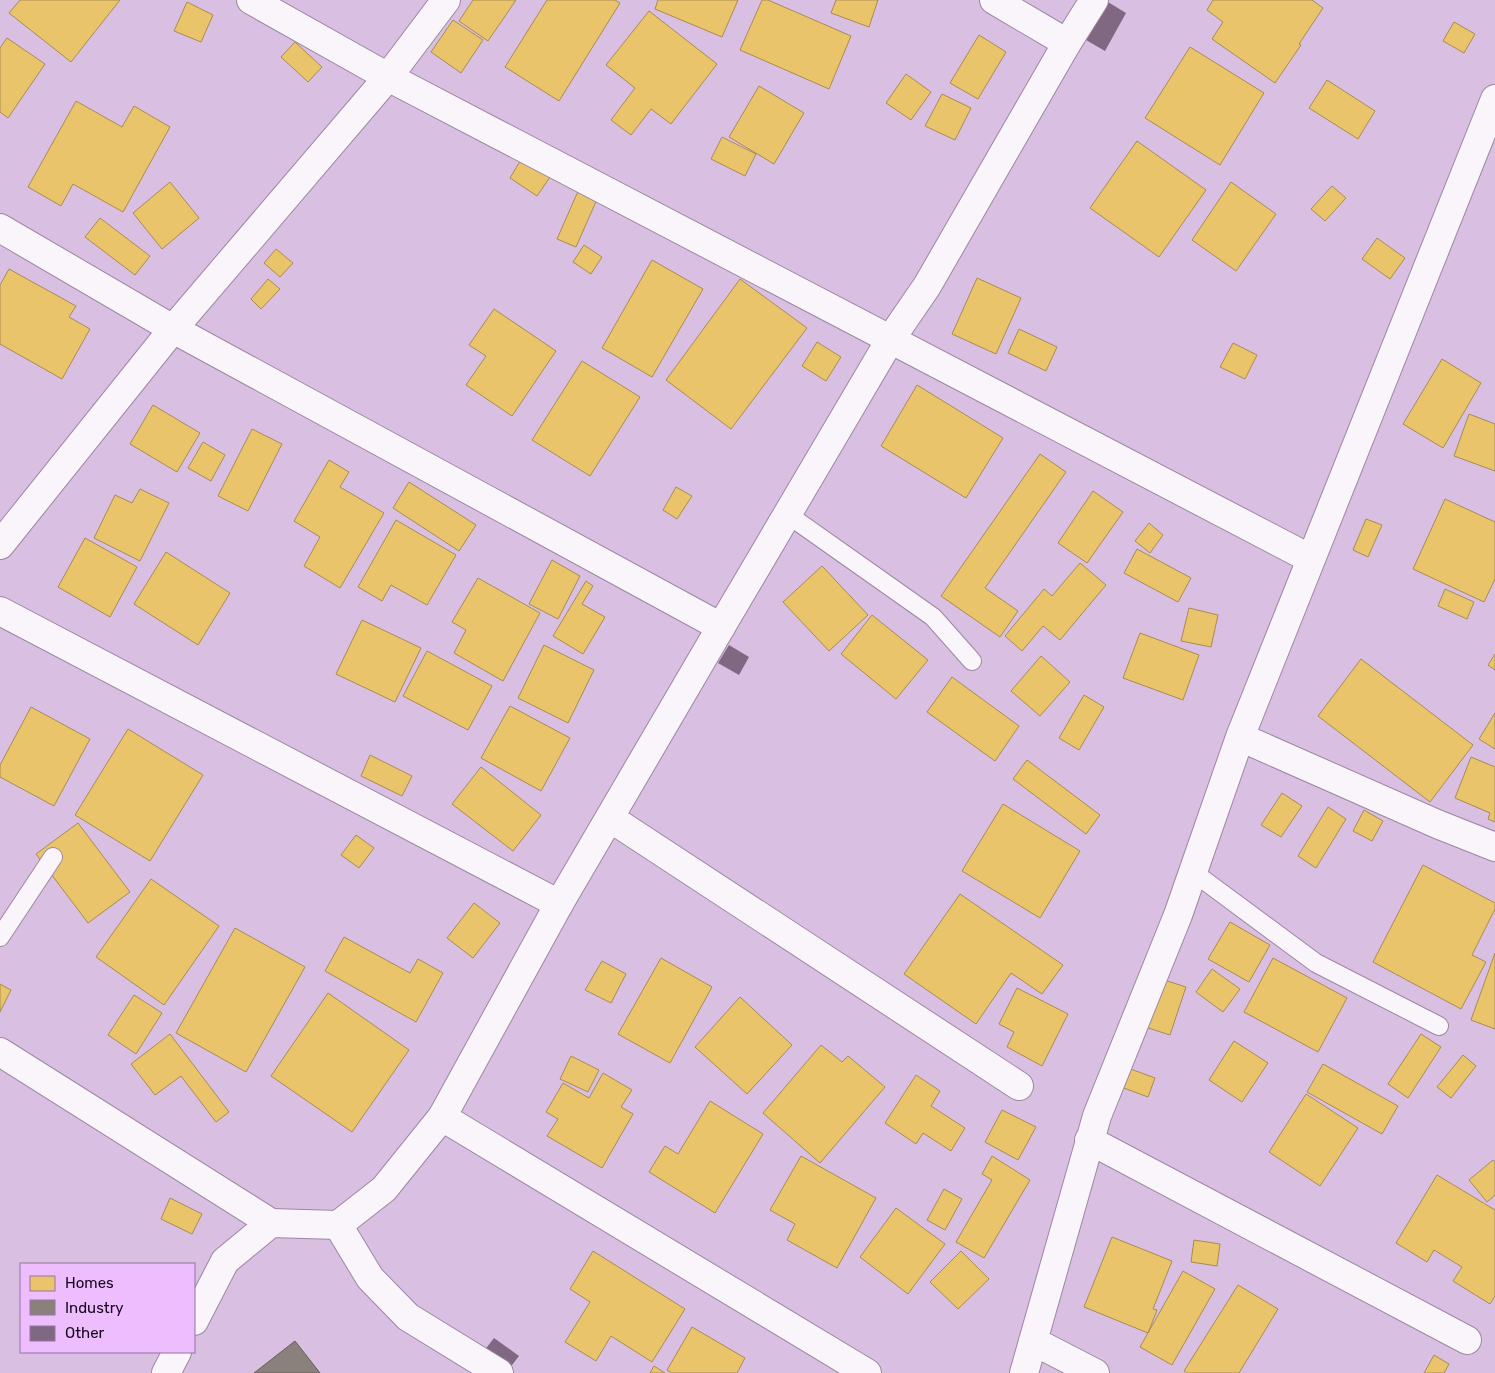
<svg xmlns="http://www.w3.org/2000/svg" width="1495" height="1373" viewBox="0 0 1495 1373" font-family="Rubik,sans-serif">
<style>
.homes{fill:#e9c46a;stroke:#a98b52}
.industry{fill:#8a817c;stroke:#675c5f}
.building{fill:#816882}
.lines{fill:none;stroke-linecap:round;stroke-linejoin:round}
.service-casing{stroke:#9c88a2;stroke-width:20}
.minor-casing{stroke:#9c88a2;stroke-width:30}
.tertiary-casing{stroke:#9c88a2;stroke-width:30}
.service{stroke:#f9f5fa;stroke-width:18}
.minor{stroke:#f9f5fa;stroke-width:28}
.tertiary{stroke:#f9f5fa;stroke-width:28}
</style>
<rect width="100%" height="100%" fill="#d9bfe1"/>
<path class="homes" d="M 20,0 L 120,0 L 71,62 L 9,13 Z
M 473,0 L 516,0 L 488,41 L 459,21 Z
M 547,0 L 615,0 L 620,3 L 559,101 L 505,67 Z
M 658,0 L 738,0 L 722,37 L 655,9 Z
M 762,0 L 768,0 L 851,36 L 829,89 L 740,50 Z
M 836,0 L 878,0 L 869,27 L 831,13 Z
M 1213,0 L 1312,0 L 1323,8 L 1299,44 L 1301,45 L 1275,83 L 1212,39 L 1223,22 L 1207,10 Z
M 187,2 L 213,15 L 201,42 L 174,31 Z
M 649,11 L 717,64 L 671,124 L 651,109 L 631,135 L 611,120 L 635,88 L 606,65 Z
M 453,20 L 483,40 L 461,73 L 431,52 Z
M 1454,22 L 1475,34 L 1464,53 L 1443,41 Z
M 979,35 L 1006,52 L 978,99 L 950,83 Z
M 7,38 L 45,64 L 8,118 L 0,112 L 0,48 Z
M 295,42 L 322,67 L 308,82 L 281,57 Z
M 1190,47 L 1264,93 L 1220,165 L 1145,118 Z
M 906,74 L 931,92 L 911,120 L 886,103 Z
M 1327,80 L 1375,111 L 1358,139 L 1309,108 Z
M 759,86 L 804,113 L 774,164 L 729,137 Z
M 942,94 L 971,108 L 955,140 L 925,126 Z
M 76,101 L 122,127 L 134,106 L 170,127 L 123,212 L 73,184 L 61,206 L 28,187 Z
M 722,137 L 756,154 L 745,176 L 711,159 Z
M 1137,141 L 1206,190 L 1159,257 L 1090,208 Z
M 522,158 L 550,177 L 537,196 L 510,178 Z
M 170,182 L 199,218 L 162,249 L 133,213 Z
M 1231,182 L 1276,214 L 1236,271 L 1192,240 Z
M 1332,186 L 1346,198 L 1325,221 L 1311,209 Z
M 579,189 L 598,197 L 576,247 L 557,239 Z
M 100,218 L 150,256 L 135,275 L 85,237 Z
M 1377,238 L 1405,258 L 1390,279 L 1362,259 Z
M 584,245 L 602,257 L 591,274 L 573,262 Z
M 276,249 L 293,263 L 280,277 L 264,263 Z
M 652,260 L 703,289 L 652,377 L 602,348 Z
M 9,269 L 76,306 L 69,317 L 90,329 L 62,379 L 0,344 L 0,285 Z
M 977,278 L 1021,298 L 996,354 L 952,334 Z
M 268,279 L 280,289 L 261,309 L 251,299 Z
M 740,279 L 807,328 L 731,429 L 666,380 Z
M 494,309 L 556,351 L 512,416 L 466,385 L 486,356 L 469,345 Z
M 1019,329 L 1057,347 L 1046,371 L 1008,353 Z
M 817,342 L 841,357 L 826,381 L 802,366 Z
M 1233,343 L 1257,355 L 1245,379 L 1220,367 Z
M 1442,359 L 1481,383 L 1443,448 L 1403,424 Z
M 582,361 L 640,397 L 590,476 L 532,440 Z
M 917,385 L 1003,438 L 966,498 L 881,446 Z
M 153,405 L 200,433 L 177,472 L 130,444 Z
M 1469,414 L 1495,424 L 1495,471 L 1454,456 Z
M 252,429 L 282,444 L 248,511 L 218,496 Z
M 203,442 L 225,455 L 211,481 L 188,468 Z
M 1040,454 L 1066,472 L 985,588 L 1018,611 L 1000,637 L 941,596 Z
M 329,460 L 349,472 L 340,487 L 384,513 L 340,588 L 304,566 L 320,537 L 294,521 Z
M 409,482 L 476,525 L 459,551 L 393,508 Z
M 676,487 L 692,496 L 677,519 L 663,510 Z
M 140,489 L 169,503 L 140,561 L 94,538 L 115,495 L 132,503 Z
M 1093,491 L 1123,512 L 1087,563 L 1058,543 Z
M 1445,499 L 1495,522 L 1495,579 L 1484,602 L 1413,569 Z
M 1366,519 L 1382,525 L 1368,557 L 1353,550 Z
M 396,520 L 456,555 L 427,605 L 391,585 L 382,601 L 358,587 Z
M 1149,523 L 1163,535 L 1150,553 L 1135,541 Z
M 85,538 L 137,567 L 110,617 L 58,587 Z
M 1137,549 L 1191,578 L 1178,602 L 1124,573 Z
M 166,552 L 230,593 L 198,645 L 134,604 Z
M 552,560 L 580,576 L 558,619 L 529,604 Z
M 1080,563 L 1106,585 L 1060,640 L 1043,626 L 1022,651 L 1005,636 L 1044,589 L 1052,596 Z
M 822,566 L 868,615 L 829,651 L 783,602 Z
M 478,578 L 540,613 L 503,681 L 454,653 L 466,630 L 452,622 Z
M 586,581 L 593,586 L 582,604 L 605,617 L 583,654 L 553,636 Z
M 1445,589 L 1474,602 L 1467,619 L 1438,606 Z
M 1189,608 L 1218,615 L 1211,647 L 1181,641 Z
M 872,615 L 928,660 L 896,699 L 841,654 Z
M 362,620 L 421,648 L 395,702 L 336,674 Z
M 1140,633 L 1199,655 L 1183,700 L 1123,678 Z
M 544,645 L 594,670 L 568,723 L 518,698 Z
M 427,651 L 492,686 L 468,730 L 403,696 Z
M 1495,654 L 1495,670 L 1488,665 Z
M 1041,656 L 1070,682 L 1040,716 L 1011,691 Z
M 1361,659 L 1473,745 L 1430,802 L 1318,716 Z
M 952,677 L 1019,726 L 995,761 L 927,712 Z
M 1084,695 L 1104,707 L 1079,750 L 1059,738 Z
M 510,706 L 570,738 L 541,791 L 481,758 Z
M 31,707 L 90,739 L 54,806 L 0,777 L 0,765 Z
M 1495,713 L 1495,749 L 1479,739 Z
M 128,729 L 203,775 L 150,861 L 75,815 Z
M 370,755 L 412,776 L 402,796 L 361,776 Z
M 1471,757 L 1495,767 L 1495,822 L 1488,819 L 1490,813 L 1455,798 Z
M 1027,760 L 1100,815 L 1086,834 L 1013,779 Z
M 481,767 L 541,815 L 513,851 L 452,804 Z
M 1282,793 L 1302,806 L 1281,837 L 1261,825 Z
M 1003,804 L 1080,851 L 1040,918 L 962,871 Z
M 1328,807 L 1346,819 L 1316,868 L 1298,856 Z
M 1364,810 L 1383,821 L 1372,841 L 1353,831 Z
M 78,823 L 130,892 L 88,923 L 36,854 Z
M 356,835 L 374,848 L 359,868 L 341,855 Z
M 1423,865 L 1495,903 L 1495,909 L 1472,955 L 1486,962 L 1461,1009 L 1373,962 Z
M 151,879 L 219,926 L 164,1005 L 96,957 Z
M 960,894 L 1063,965 L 1042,994 L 1011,973 L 976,1024 L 904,974 Z
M 474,903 L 500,923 L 473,958 L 447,938 Z
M 1230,922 L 1270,945 L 1249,982 L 1208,959 Z
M 235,928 L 305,967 L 246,1072 L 176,1033 Z
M 344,937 L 410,973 L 418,959 L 443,973 L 416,1022 L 325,971 Z
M 1495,953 L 1495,1029 L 1471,1020 Z
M 661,958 L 712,987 L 670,1063 L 618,1034 Z
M 1273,958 L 1347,998 L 1318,1052 L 1244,1012 Z
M 602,961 L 626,974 L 611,1003 L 585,990 Z
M 1212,969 L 1240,989 L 1223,1012 L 1196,992 Z
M 1155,977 L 1186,987 L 1170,1035 L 1139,1025 Z
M 0,984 L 11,990 L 0,1012 Z
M 1017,988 L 1068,1014 L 1042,1066 L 1007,1047 L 1014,1032 L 999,1024 Z
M 328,993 L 409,1050 L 352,1132 L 271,1076 Z
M 134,995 L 162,1013 L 136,1054 L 108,1035 Z
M 740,997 L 792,1045 L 747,1094 L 695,1047 Z
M 170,1034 L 229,1112 L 216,1122 L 181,1076 L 155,1095 L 131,1064 Z
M 1421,1034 L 1441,1047 L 1408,1098 L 1388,1084 Z
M 1234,1041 L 1268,1063 L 1242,1102 L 1209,1080 Z
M 821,1045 L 842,1062 L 848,1056 L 885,1087 L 820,1163 L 763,1113 Z
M 1463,1055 L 1476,1066 L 1451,1098 L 1437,1087 Z
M 571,1056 L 599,1070 L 588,1092 L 560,1079 Z
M 1323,1064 L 1398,1106 L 1382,1134 L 1307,1092 Z
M 1128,1068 L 1155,1078 L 1148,1097 L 1121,1087 Z
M 603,1073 L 632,1090 L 621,1107 L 633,1114 L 602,1168 L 547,1136 L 558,1119 L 546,1112 L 563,1083 L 589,1098 Z
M 916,1075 L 940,1091 L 931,1106 L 965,1128 L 951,1151 L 923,1133 L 916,1144 L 885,1123 Z
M 1306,1094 L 1358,1128 L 1320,1186 L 1269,1152 Z
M 710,1101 L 763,1134 L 715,1213 L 649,1172 L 665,1146 L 678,1154 Z
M 1002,1110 L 1036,1127 L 1018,1160 L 985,1142 Z
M 801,1156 L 876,1198 L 837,1268 L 787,1240 L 795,1224 L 770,1210 Z
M 992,1156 L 1030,1180 L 984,1258 L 956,1242 L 992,1180 L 982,1174 Z
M 1493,1160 L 1495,1162 L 1495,1195 L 1487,1202 L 1469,1180 Z
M 1437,1175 L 1495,1210 L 1495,1296 L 1490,1304 L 1453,1281 L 1462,1267 L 1434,1250 L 1427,1262 L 1396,1243 Z
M 944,1189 L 962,1199 L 945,1230 L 927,1220 Z
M 170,1198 L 202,1214 L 192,1234 L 161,1219 Z
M 896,1208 L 945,1244 L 908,1294 L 860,1257 Z
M 1112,1237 L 1172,1261 L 1153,1309 L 1157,1310 L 1148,1333 L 1084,1307 Z
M 1194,1240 L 1220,1244 L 1217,1266 L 1191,1262 Z
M 593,1251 L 685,1309 L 652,1362 L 611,1336 L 596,1361 L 565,1342 L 590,1302 L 570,1289 Z
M 961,1251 L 989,1279 L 958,1309 L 930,1282 Z
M 1183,1271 L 1215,1289 L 1172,1365 L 1140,1347 Z
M 1238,1285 L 1278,1309 L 1239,1373 L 1187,1373 L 1184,1371 Z
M 692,1327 L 745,1358 L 737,1373 L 672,1373 L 667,1370 Z
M 1434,1355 L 1449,1364 L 1444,1373 L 1424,1373 Z
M 654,1366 L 665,1373 L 650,1373 Z"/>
<path class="industry" d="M 295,1341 L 320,1373 L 254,1373 Z"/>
<path class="building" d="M 1108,2 L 1126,13 L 1105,51 L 1086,40 Z
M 729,645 L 749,657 L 739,675 L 718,663 Z
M 494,1338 L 519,1356 L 509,1369 L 484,1351 Z"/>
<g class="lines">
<defs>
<path id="service" d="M 787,514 L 933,617 L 972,661
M 1193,872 L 1316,963 L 1439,1026
M 0,937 L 53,857"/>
<path id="minor" d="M 251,0 L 388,77 L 1311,559
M 994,0 L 1067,43
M 0,228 L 173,329 L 388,77 L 446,0
M 0,545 L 173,329 L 721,627
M 0,611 L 559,904
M 1240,737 L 1437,824 L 1495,847
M 610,818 L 1019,1086
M 0,1052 L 271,1223
M 442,1117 L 867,1373
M 1089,1140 L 1467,1340
M 338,1225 L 370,1278 L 408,1317 L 499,1373
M 1033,1341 L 1095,1373
M 1024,1373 L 1097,1116 L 1178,915 L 1240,737 L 1495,99"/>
<path id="tertiary" d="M 194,1321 L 225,1261 L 271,1223 L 338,1225 L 384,1189 L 442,1117 L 559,904 L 721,627 L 890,340 L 927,286 L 1067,43 L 1094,0
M 166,1373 L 177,1352"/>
</defs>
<use href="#service" class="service-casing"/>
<use href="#minor" class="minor-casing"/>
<use href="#tertiary" class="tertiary-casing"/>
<use href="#service" class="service"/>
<use href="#minor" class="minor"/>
<use href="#tertiary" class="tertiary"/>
</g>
<rect x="20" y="1263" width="175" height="90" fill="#eebdfe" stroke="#9773a3"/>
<rect x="30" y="1276" width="25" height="15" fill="#e9c46a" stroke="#9773a3"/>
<text x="65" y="1288" font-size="15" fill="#15051b">Homes</text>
<rect x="30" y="1300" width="25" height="15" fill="#8a817c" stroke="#9773a3"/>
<text x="65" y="1313" font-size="15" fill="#15051b">Industry</text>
<rect x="30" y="1326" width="25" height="15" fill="#816882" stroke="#9773a3"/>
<text x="65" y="1338" font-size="15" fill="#15051b">Other</text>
</svg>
